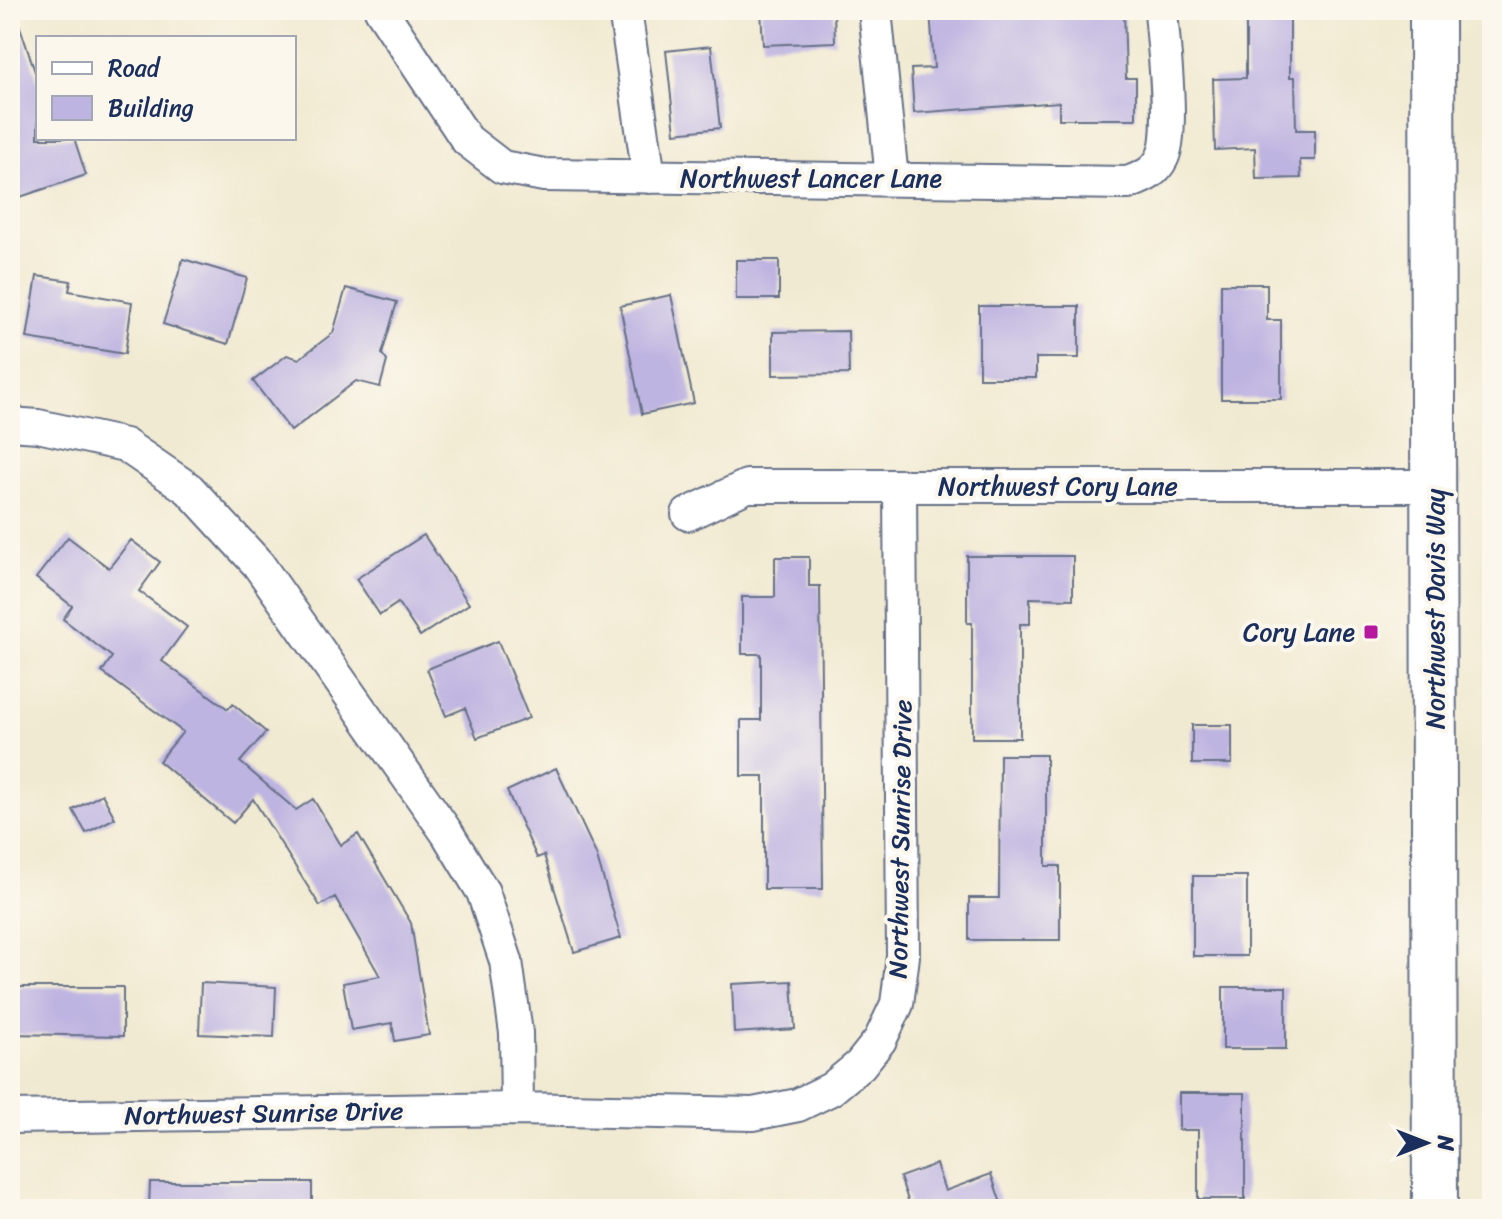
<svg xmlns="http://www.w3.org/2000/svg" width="1502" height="1219" viewBox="0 0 1502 1219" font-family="Sriracha,sans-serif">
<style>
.building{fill:#beb4e1}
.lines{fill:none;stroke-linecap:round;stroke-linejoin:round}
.street-casing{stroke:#667087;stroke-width:36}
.primary-casing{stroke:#667087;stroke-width:48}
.street{stroke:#fff;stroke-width:32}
.primary{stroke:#fff;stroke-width:44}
.poi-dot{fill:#b5179e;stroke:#fbf7ec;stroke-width:3}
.labels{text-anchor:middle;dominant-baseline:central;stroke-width:8;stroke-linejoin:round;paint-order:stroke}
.street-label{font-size:26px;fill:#1b2f5e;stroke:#fbf7ec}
.poi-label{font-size:26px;fill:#1b2f5e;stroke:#fbf7ec;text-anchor:end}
</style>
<rect width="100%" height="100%" fill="#fbf7ec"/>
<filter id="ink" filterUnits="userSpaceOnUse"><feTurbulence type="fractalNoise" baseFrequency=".0125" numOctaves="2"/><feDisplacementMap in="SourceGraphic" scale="16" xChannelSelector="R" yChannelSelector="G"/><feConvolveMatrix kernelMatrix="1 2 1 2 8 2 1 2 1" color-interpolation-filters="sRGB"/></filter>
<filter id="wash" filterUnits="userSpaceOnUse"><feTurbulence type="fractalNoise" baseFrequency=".006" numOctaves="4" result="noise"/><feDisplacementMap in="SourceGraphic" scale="32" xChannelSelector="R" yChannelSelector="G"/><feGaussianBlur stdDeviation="1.8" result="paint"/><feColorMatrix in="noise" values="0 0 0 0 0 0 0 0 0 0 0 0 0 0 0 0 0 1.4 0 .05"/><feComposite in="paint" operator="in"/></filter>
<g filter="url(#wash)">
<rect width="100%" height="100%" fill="#f1ead2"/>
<g id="blocks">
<path class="building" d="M 761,10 L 834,10 L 835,42 L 763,45 Z
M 930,10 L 994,10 L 994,14 L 1124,10 L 1126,78 L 1136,78 L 1136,119 L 1059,119 L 1059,102 L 914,113 L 911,69 L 934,68 Z
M 1246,10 L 1290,10 L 1290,77 L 1295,77 L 1296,130 L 1315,130 L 1315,160 L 1300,160 L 1301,178 L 1256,179 L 1255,148 L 1215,150 L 1213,79 L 1246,78 Z
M 10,12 L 15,12 L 38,81 L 38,138 L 74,138 L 86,175 L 17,198 L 10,180 Z
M 711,46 L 720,128 L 675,133 L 666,51 Z
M 183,259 L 247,278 L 228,344 L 163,324 Z
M 736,260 L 779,260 L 779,299 L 736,299 Z
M 37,276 L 71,281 L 69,291 L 132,302 L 125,354 L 27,338 Z
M 1221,284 L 1267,284 L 1267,320 L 1281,320 L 1281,399 L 1221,399 Z
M 346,288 L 397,302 L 382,354 L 387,361 L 380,387 L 356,381 L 291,431 L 253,381 L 287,355 L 299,359 L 333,333 Z
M 671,295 L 694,403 L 642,414 L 620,306 Z
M 979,306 L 1079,306 L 1079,358 L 1036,358 L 1036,378 L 979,378 Z
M 848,331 L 849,374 L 773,375 L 773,332 Z
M 424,535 L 469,604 L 420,636 L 398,603 L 380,615 L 356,579 Z
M 68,537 L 109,568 L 131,540 L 160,562 L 139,591 L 187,627 L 162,661 L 228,709 L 233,704 L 266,732 L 240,762 L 296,810 L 313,799 L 341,845 L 358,834 L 411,923 L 429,1035 L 395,1041 L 392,1023 L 351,1030 L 343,983 L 380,976 L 335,897 L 320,906 L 253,799 L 233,823 L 159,761 L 183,732 L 102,672 L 112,657 L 63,619 L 72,606 L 36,578 Z
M 967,556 L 1073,556 L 1073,599 L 1030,598 L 1030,624 L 1020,624 L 1020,738 L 972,738 L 972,623 L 967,623 Z
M 775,557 L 809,557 L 809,586 L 820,586 L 823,889 L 764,889 L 764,776 L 741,776 L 741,720 L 761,720 L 761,654 L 742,654 L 742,597 L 775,597 Z
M 498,641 L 529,718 L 477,738 L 465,708 L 446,716 L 427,669 Z
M 1192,725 L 1232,725 L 1232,764 L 1192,764 Z
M 1000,755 L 1046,755 L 1046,866 L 1060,866 L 1060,940 L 969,940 L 969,898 L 999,898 Z
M 556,768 L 596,854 L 621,938 L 574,952 L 544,855 L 537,858 L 507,791 Z
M 102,794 L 115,818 L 86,833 L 73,810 Z
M 1193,876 L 1247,876 L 1247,956 L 1193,956 Z
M 792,981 L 795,1029 L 734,1033 L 732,984 Z
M 201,983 L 276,987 L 274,1037 L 199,1034 Z
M 10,987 L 123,987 L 123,1036 L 10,1034 Z
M 1223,987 L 1286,987 L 1286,1049 L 1223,1049 Z
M 1179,1093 L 1245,1093 L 1245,1199 L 1198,1199 L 1198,1130 L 1179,1130 Z
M 936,1164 L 945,1191 L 991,1174 L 1003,1209 L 905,1209 L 904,1205 L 909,1203 L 900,1177 Z
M 150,1182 L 312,1182 L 312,1209 L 149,1209 Z"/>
</g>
</g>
<g filter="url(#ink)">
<use href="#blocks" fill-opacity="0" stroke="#667087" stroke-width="2"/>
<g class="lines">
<defs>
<path id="street" d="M 381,10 L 467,140 L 502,167 L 544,175 L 1128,183 C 1143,177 1155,173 1162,158 C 1175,133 1163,42 1161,10
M 625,10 L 649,177
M 875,10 L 892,179
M 10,424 L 38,426 L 125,445 L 189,489 L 258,564 L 447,833 L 483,892 L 506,961 L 516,1033 L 517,1109 L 10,1117
M 688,514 L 747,486 L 1434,486
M 517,1109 L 753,1114 L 798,1105 L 831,1089 L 860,1065 L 880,1040 L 897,1004 L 903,956 L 900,486"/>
<path id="primary" d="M 1432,10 L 1435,1209"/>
</defs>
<use href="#street" class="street-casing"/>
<use href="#primary" class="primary-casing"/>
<use href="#street" class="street"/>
<use href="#primary" class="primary"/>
</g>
</g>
<rect class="poi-dot" x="1363" y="624" width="16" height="16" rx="4"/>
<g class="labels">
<g class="street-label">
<text x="811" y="178">Northwest Lancer Lane</text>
<text x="1058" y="486">Northwest Cory Lane</text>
<text transform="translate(1435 609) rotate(-90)">Northwest Davis Way</text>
<text transform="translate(900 839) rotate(-89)">Northwest Sunrise Drive</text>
<text transform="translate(264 1113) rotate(-1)">Northwest Sunrise Drive</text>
</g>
<g class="poi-label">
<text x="1355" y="632">Cory Lane</text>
</g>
</g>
<rect width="1502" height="1219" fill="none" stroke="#fbf7ec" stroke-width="40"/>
<rect x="36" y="36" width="260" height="104" fill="#fbf7ec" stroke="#a1a7b3" stroke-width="2"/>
<rect x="52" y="62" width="40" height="12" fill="#ffffff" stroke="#a1a7b3" stroke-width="2"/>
<text x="108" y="76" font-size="24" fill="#1b2f5e">Road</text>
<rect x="52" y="96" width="40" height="24" fill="#beb4e1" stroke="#a1a7b3" stroke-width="2"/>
<text x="108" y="116" font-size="24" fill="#1b2f5e">Building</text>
<g transform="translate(1426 1143) rotate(90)" stroke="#fbf7ec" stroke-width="6" paint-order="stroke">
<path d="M0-6L14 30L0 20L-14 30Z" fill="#1b2f5e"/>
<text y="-12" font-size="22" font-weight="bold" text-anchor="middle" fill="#1b2f5e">N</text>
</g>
</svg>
